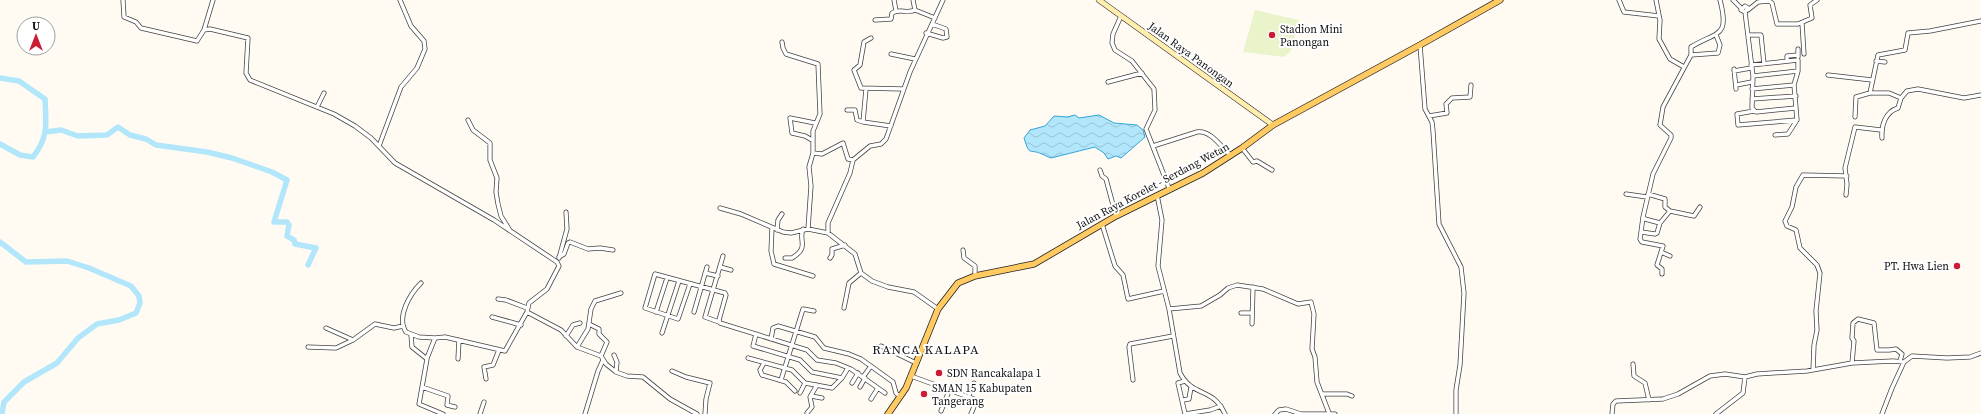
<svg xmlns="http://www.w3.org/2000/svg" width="1981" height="414" viewBox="0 0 1981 414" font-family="'Source Serif 4',serif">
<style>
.pitch{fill:#e9f4ca}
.water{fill:url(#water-waves);stroke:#33a5d8}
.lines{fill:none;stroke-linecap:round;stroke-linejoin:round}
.river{stroke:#b2e6fb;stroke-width:5.5}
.minor-casing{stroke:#424242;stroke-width:5}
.secondary-casing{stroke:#313131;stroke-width:6}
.primary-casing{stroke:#202020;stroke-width:7}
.minor{stroke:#fff;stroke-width:3.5}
.secondary{stroke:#ffeead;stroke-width:5}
.primary{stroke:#ffca62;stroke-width:5.5}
.poi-dot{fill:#cb1c34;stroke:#fff;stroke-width:1.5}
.labels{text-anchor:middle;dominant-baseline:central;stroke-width:4;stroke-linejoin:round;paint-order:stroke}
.poi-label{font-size:11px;fill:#0f0f0f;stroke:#fff;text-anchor:start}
.street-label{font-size:11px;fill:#0f0f0f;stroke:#fff}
.quarter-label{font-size:13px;letter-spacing:1px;fill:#0f0f0f;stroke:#fff}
</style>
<defs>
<pattern id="water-waves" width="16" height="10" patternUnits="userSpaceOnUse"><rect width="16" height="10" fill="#b2e6fb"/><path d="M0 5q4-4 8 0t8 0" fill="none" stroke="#98c4d6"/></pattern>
</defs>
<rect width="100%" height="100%" fill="#fffbf2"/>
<path class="pitch" d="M 1255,10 L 1299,20 L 1291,51 L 1284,57 L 1243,52 Z"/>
<path class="water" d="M 1075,115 L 1079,118 L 1099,115 L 1114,123 L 1137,125 L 1143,130 L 1145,137 L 1121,158 L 1116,156 L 1108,159 L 1104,153 L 1095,147 L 1051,158 C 1047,157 1045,155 1042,154 C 1028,148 1030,157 1024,138 L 1030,130 L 1045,126 L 1054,116 L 1067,117 Z"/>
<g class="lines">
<path class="river" d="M 0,78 L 19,81 L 45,99 C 46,123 49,137 33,157 L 20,155 L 0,144
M 45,132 L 61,130 L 78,136 L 107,135 L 118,127 L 130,135 L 146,139 L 156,145 L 207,152 L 232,158 L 272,172 L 287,180 L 274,222 L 287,222 L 289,225 L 287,236 L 294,240 L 295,244 L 316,248 L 308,265
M 0,242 L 26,262 L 67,261 L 89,268 L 131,286 L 139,296 L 140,303 L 136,313 L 119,320 L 97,324 L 78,338 L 57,363 L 24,382 L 4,402 L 2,414"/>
<defs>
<path id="minor" d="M 123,0 L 124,17 L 136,22 L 141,28 L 197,41 L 204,30 L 213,0
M 894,0 L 896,11
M 913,0 L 915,10 L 935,18
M 1619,0 L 1624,12 L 1659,16
M 1656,0 L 1660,20 L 1659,39 L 1670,59 L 1684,67
M 1733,0 L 1741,8
M 1748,10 L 1758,2 L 1769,1 L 1772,3 L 1777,24 L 1798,24 L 1812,18 L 1810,5 L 1817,0
M 1745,12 L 1748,8 L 1745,6 L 1741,10 L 1745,12 L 1753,76 L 1752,108 L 1756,112 L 1796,108 L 1794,85 L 1752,89
M 1121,16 L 1113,34 L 1112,43 L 1115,50 L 1132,61 L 1154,89 L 1155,110 L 1146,129 L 1169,188
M 875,20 L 891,19 L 892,13 C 899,8 908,14 915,10
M 1981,21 L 1930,31 L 1908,33 L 1905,50 L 1878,55 L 1870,93 L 1889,93 L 1901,98 L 1907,91 L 1918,89 L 1964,98 L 1981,95
M 1802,23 L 1804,54
M 204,30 L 210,29 L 248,38 L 246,73 L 250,80 L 334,114 L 355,126 L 371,138 L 395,163 L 494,220 L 557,262 L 559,266 L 547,289 L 529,303 L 527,312 L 505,351 L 445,337 L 435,338 L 419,337 L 406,332 C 396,317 410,294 421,283
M 926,33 L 943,38 L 947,37 L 946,29 L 932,24
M 1748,35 L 1761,35 L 1764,64
M 871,38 L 864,42 L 860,65 L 854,70 L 861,88 L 903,89
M 782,42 L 783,48 L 786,54 L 818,64 L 820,114 L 813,131 L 813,153 L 809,167 L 811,186 L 808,229
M 1420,45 L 1425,109 L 1432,122 L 1433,131 L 1439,224 L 1461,267 L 1464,293 L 1460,365 L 1456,390 L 1456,414
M 1798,49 L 1798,57
M 891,54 L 915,59
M 1691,55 L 1718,53 L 1720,45 L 1716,35
M 1787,61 L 1787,56 L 1798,55
M 1876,61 L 1885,62
M 1751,65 L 1798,60 L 1798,71
M 1734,69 L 1736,89
M 1734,71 L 1751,68
M 1828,75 L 1872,80
M 1753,76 L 1798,71 L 1794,85
M 1108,82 L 1142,73
M 1736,85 L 1752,82
M 866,89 L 863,122 L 891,126
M 1752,99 L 1796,96
M 317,107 L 324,93
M 847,110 L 855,110 L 857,120 L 863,122
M 1754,111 L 1737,114 L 1738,125 L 1797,120 L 1796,108
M 1429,116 L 1447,113 L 1446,104 L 1452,98 L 1470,97 L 1471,85
M 1855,117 L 1856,97 L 1870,93
M 468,120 L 473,130 L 490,143 L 490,160 L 497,178 L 496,192 L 498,204 L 501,216 L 509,229
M 1775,135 L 1788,134 L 1797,120
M 1882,138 C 1881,126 1885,112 1898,108 L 1901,98
M 812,140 L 805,136 L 792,133 L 790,118 L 815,123
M 379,146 L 401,87 L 417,68 L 425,49 L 424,41 L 411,26 L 400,0
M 1153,146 L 1197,132 C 1211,130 1221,147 1231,156
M 1242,148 L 1253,162 L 1257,161 L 1272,170
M 813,153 L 822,154 L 843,143 L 848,159 L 853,160
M 1100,170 L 1102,176 L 1106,179 L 1116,216
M 1626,194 L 1647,197
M 1648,194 L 1665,199 L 1665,207 L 1670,211 L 1660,223 L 1645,219 L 1643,217 L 1653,174 L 1671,138 L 1671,135 L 1660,125 L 1663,107 L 1691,55 L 1691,47 C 1717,31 1730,38 1720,0
M 1157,195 L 1162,220 L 1158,266 L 1169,309 L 1180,373 C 1193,398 1212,386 1225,414
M 1846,195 L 1847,184 L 1845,168 L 1855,127 L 1881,130
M 720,208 L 741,214 L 783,232 L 791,233 L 808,229 L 828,233 L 855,254 L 861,273 L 872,281 L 888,287 L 914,292 L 938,309
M 1670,211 L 1694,216 L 1700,207
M 1660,223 L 1657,233 L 1655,234 L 1641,232 L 1640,239 L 1642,242 L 1663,246 L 1657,265 L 1662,269 L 1662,274
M 1102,224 L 1115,266 L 1123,275 L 1128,299 L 1164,291
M 772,228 L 771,251 L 774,264 L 813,276
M 777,230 L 778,220 L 782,214
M 1641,232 L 1643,217
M 828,233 L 828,223 L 850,173 L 853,160 L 870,146 L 881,144 L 886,139 L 910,72 L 943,0
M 963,250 L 964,258 L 975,266 L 975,276
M 1661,252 L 1670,256
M 559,257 L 564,254 L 568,243 L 570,242 L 588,249 L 600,248 L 613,250
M 559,258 L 567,229 L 566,212
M 785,258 L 792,258 C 810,247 798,241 803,229
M 830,258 L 832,255 L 832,249 L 845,245
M 720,267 L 731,270
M 705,273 L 718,276
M 690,284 L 678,319 L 645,308 L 655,274 L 725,293 L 726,295 L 719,320 L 720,323 L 807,350 L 817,360 L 836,363 L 851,369 L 885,393
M 498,299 L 506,300 L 527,308
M 844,308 L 849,283 L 861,273
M 1169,309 L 1201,306 L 1220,295 L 1228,288 L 1237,285 L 1263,289 L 1298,304 L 1311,302 L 1314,314 L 1312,349 L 1315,357 L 1317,382 L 1329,413
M 527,312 L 561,330 L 577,347 L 601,356 L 606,364 L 616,372 L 627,376 L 643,377 L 670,399 L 697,414
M 656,312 L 667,278
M 694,312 L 707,267
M 1241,313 L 1252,313
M 492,317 L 521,325
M 719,322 L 705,317 L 723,256
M 589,324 L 599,329 L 599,334 L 607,342 L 601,356
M 1252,324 L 1253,287
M 326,328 L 353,340 L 375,324 L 394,328 L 403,326
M 662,333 L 679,281
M 756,334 L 753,346 L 800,360 L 812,372 L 842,378
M 411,335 L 412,347 L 427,359 L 419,404 L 443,414
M 566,336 L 573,325 L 580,323
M 771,339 L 773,328 L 778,326 L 815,337 L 824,348 L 849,354 L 861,359 L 893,382 L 896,393 L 900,397
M 881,346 L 916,363
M 308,347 L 336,348 L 353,340
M 577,347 L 588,329 L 591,309 L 595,301 L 621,293
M 614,355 L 617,362 L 616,372
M 427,358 L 435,338
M 748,358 L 792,370 L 805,383 L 832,388 L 842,378 L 848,368
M 458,359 L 459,340
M 764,363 L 760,370 L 762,375 L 786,382 L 795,391
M 1852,363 L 1854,341 L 1852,338 L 1853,323 L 1858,319 L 1874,323 L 1877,350 L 1889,350 L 1896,349 L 1902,354 L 1900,361
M 1633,364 L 1634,376 L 1645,383 L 1649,400
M 1813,370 L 1814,345 L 1817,330 L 1816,311 L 1820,273 L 1817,265 L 1800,248 L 1796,230 L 1787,226 L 1785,221 L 1792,207 L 1796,187 L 1803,175 L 1847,176
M 672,371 L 686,377 L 710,383 L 706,399 L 705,414
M 911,376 L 974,399 L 975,404 L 971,414
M 863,377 L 871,366
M 486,379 L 484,367 L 493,365 L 499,350
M 781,380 L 803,309 L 814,311
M 1133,380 L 1129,347 L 1130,344 L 1173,336
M 1185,381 L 1178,383 L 1185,414 L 1210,410 L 1221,406
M 852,383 L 858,373
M 422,387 L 448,396 L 447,405 L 455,407
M 860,387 L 865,378
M 800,393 L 805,383
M 1322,394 L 1347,394 L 1352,396
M 811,396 L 822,398
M 968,398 L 974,383
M 871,399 L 878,388
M 1183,400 L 1189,399 L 1191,387
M 941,411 L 949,391
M 807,413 L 812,407 L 810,397 L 817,385
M 480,414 L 484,402
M 585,414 L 598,371 L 603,360
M 1275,414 L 1279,410 L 1286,409 L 1301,414 L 1335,414
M 1612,414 L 1613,404 L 1616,401 L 1663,399 L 1678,394 L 1710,376 L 1725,374 L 1745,377 L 1757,374 L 1807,371 L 1852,363 L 1893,361 L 1904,362
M 1716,414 L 1743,393 L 1745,377
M 1882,414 L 1892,388 L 1904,362 L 1912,356 L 1947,358 L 1970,357 L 1981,353"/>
<path id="secondary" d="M 1099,0 L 1273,125"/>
<path id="primary" d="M 888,414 L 906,388 L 938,309 L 958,283 L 975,276 L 1034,264 L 1116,216 L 1203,173 L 1242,148 L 1273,125 L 1420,45 L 1500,0"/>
</defs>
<use href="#minor" class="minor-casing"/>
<use href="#secondary" class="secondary-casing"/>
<use href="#primary" class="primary-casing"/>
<use href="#minor" class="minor"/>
<use href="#secondary" class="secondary"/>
<use href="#primary" class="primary"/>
</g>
<g class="poi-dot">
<circle cx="1272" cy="35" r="4"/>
<circle cx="1957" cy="266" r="4"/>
<circle cx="939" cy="373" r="4"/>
<circle cx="924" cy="394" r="4"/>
</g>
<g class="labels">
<g class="poi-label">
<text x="1280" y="29">Stadion Mini<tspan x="1280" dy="13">Panongan</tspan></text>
<text x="1949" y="266" text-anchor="end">PT. Hwa Lien</text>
<text x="947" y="373">SDN Rancakalapa 1</text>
<text x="932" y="388">SMAN 15 Kabupaten<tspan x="932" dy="13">Tangerang</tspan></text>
</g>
<g class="street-label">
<text transform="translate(1191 55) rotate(36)">Jalan Raya Panongan</text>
<text transform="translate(1153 186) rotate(-28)">Jalan Raya Korelet - Serdang Wetan</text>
</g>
<g class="quarter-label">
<text x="926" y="349">RANCA KALAPA</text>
</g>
</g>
<g transform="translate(36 36)"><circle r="19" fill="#ffffff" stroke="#9f9f9f"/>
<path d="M0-3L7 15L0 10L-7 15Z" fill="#cb1c34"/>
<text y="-6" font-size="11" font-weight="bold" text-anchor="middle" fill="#0f0f0f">U</text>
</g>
</svg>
